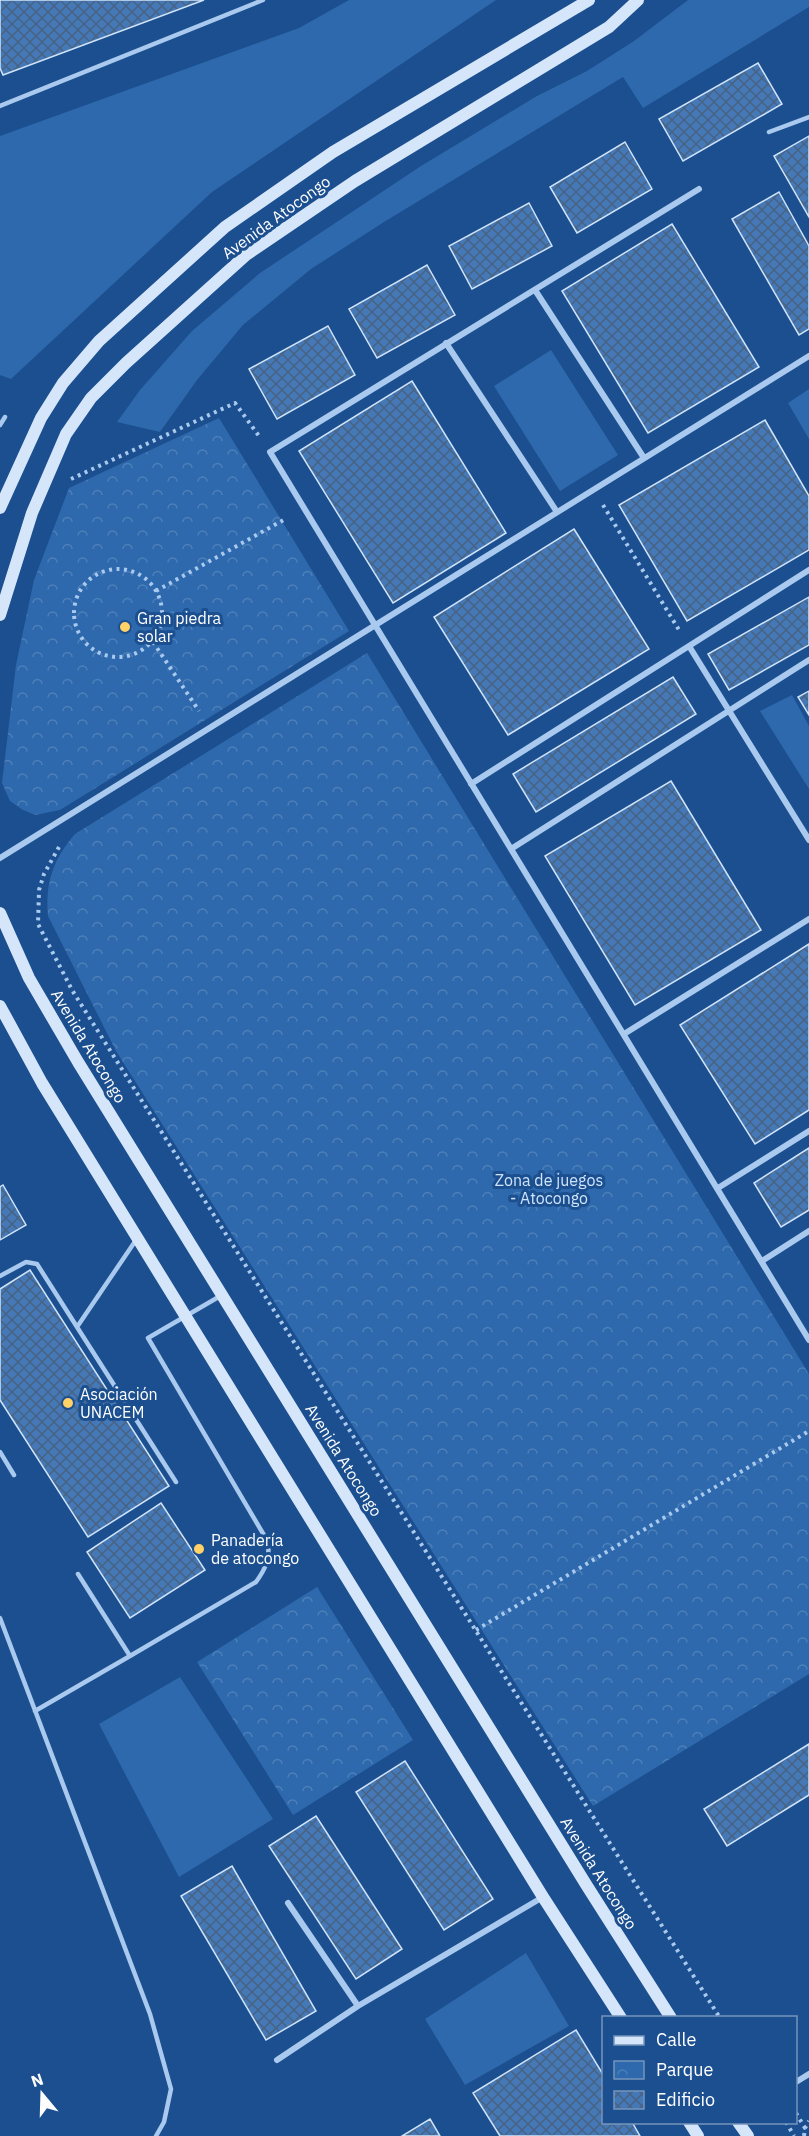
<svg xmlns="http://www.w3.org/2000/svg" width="809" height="2136" viewBox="0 0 809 2136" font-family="'IBM Plex Sans',sans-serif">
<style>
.grass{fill:#2e69ad}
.park{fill:url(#park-crowns)}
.building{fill:url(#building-cross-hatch);stroke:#cfe3fa;stroke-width:1.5}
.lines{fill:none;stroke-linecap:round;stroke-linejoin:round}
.path{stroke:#a9c9ee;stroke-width:4;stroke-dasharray:3 4.5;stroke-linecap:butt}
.service{stroke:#a9c9ee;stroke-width:4.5}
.minor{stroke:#a9c9ee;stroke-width:6}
.secondary{stroke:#d6e6fa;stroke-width:12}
.poi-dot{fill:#ffd166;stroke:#1b4f8f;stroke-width:2}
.labels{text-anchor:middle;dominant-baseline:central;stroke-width:6;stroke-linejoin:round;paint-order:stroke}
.street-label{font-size:16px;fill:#fff;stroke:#1b4f8f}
.poi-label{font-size:16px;fill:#fff;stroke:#1b4f8f;text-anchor:start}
.park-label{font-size:16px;fill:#cfe3fa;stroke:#1b4f8f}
</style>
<defs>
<pattern id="park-crowns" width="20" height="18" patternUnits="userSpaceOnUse" patternTransform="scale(1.5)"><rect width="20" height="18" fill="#2e69ad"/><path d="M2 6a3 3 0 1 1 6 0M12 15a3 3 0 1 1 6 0" fill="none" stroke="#4d80b9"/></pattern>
<pattern id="building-cross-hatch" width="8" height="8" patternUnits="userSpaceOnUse" patternTransform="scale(1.5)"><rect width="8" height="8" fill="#4478b7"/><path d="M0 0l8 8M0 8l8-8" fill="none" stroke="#486282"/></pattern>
</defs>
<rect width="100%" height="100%" fill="#1b4f8f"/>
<path class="grass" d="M 349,0 L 496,0 L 212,192 L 11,379 L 0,375 L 0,136 L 299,28 Z
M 688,0 L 809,0 L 809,7 L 643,108 L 623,77 L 384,222 L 311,269 L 243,325 L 197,380 L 160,432 L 117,422 L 140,390 L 192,331 L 260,273 L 421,166 L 537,96 L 587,71 L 634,41 Z
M 551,350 L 618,455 L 560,491 L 494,386 Z
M 809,389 L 809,439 L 788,403 Z
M 792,695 L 809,726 L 809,789 L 760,711 Z
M 180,1677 L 273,1819 L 179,1877 L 99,1724 Z
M 526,1953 L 569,2026 L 465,2085 L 425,2019 Z"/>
<path class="park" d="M 219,418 L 349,631 L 60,810 L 35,815 L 23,810 L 10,801 L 2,783 L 16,665 L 34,580 L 69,488 Z
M 367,653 L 809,1374 L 809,1674 L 593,1806 L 116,1051 L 48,916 C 45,884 53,859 75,834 Z
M 317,1587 L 413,1740 L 293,1815 L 197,1662 Z"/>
<path class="building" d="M 0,0 L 204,0 L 3,75 L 0,68 Z
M 758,63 L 782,104 L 683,161 L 659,119 Z
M 809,136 L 809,217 L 774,156 Z
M 625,142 L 652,189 L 577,233 L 550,187 Z
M 779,192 L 809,246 L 809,329 L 799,335 L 732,219 Z
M 529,203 L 552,246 L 472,289 L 449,246 Z
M 672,224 L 759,367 L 648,433 L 562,291 Z
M 427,265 L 455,315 L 377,358 L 349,309 Z
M 328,326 L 355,375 L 277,419 L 249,369 Z
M 412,381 L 506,533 L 393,603 L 299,451 Z
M 765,420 L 809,496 L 809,550 L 687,621 L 619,505 Z
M 574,529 L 649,649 L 508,735 L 434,617 Z
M 809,597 L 809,645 L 729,690 L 708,654 Z
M 673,677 L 696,714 L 536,812 L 513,774 Z
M 809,691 L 809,715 L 798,697 Z
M 671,781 L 761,930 L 635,1005 L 545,856 Z
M 809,944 L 809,1110 L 755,1144 L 680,1025 Z
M 809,1148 L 809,1210 L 781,1227 L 754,1183 Z
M 3,1185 L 26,1225 L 0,1240 L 0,1187 Z
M 30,1270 L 169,1486 L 88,1537 L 0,1400 L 0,1289 Z
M 161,1503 L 205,1570 L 130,1618 L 87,1552 Z
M 809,1744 L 809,1795 L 727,1846 L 704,1809 Z
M 405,1761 L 493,1899 L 444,1930 L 356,1792 Z
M 316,1816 L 402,1949 L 356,1979 L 269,1846 Z
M 232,1866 L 316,2011 L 266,2040 L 181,1896 Z
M 576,2030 L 604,2076 L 604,2122 L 632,2122 L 640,2136 L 500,2136 L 473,2093 Z
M 430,2119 L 440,2136 L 402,2136 Z"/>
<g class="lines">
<path class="path" d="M 71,479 L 235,403 L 259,436
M 603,505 L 679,630
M74 613a44 44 0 1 1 88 0a44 44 0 1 1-88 0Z
M 156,591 L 287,518
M 153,642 L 199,711
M 59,847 L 44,874 L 39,890 L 38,924 L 72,990 L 720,2018
M 476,1630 L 809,1431
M 796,2113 L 805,2128 L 809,2128
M 786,2122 L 794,2136
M 804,2136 L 805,2128 L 809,2121"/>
<path class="service" d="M 0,106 L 263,0
M 769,132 L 809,117
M 0,425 L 5,417
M 136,1240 L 77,1327 L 176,1482
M 0,1276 L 26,1262 L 37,1264 L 77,1327
M 0,1452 L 14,1475
M 78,1574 L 130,1656 L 256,1582 C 266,1568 270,1559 268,1542 L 148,1338 L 222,1295
M 0,1618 L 150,2014 L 171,2089 L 164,2122 L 156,2136
M 35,1711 L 130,1656"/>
<path class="minor" d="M 699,189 L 270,452 L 809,1340
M 535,290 L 644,458
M 446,343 L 557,512
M 689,646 L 809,840
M 471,784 L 809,570
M 511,849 L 809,660
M 0,858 L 809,356
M 624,1034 L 809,919
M 718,1188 L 809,1131
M 762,1261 L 809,1231
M 288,1903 L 358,2006
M 277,2060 L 358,2006 L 543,1897
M 796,2082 L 809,2074"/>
<path class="secondary" d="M 0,508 L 41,418 L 63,383 L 99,341 L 225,227 L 333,152 L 589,0
M 0,615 L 32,513 L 66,434 L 91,398 L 126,363 L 246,255 L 355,181 L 609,27 L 638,0
M 0,913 L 29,978 L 78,1062 L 587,1886 L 671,2018
M 0,1006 L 42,1083 L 543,1897 L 621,2018
M 689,2122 L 698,2136
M 738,2122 L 748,2136"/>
</g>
<g class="poi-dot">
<circle cx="125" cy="627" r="6"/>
<circle cx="68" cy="1403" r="6"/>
<circle cx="199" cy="1549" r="6"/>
</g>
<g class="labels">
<g class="street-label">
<text transform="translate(276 217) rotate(-36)">Avenida Atocongo</text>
<text transform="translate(89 1046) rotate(59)">Avenida Atocongo</text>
<text transform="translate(344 1460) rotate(58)">Avenida Atocongo</text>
<text transform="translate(599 1873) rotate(58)">Avenida Atocongo</text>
</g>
<g class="poi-label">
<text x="137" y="618">Gran piedra<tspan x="137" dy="18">solar</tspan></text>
<text x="80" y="1394">Asociación<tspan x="80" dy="18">UNACEM</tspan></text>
<text x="211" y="1540">Panadería<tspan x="211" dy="18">de atocongo</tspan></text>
</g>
<g class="park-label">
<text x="549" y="1180">Zona de juegos<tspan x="549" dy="18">- Atocongo</tspan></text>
</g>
</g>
<rect x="602" y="2016" width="195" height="108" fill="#1b4f8f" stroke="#7695bc" stroke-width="1.5"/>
<rect x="614" y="2036" width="30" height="9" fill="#d6e6fa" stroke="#7695bc" stroke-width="1.5"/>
<text x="656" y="2046" font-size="18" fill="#ffffff">Calle</text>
<rect x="614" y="2061" width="30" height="18" fill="url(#park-crowns)" stroke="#7695bc" stroke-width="1.5"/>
<text x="656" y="2076" font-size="18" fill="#ffffff">Parque</text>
<rect x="614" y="2091" width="30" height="18" fill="url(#building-cross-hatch)" stroke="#7695bc" stroke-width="1.5"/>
<text x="656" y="2106" font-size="18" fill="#ffffff">Edificio</text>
<g transform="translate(42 2094) rotate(341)" stroke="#1b4f8f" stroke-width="4.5" paint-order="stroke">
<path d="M0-4.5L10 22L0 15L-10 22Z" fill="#ffffff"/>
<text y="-9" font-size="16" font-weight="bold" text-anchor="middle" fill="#ffffff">N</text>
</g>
</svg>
